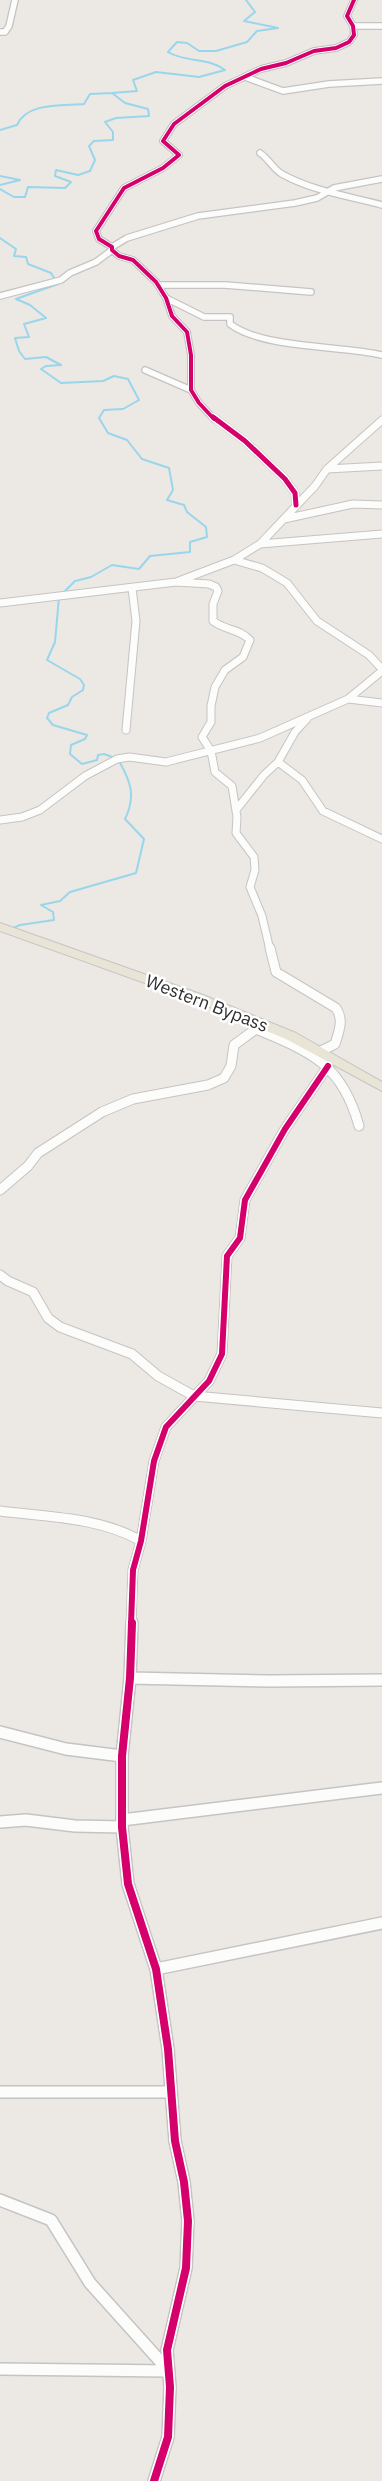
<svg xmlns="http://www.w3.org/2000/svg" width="382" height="2481" viewBox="0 0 382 2481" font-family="'IBM Plex Sans',sans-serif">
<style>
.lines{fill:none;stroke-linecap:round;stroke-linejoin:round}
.stream{stroke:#99d6ec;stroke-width:2}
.street-far3-casing{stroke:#c5c4c5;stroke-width:8}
.street-far2-casing{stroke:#c5c4c5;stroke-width:9}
.street-far1-casing{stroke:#c5c4c5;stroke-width:11}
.street-casing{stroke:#c5c4c5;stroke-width:14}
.primary-casing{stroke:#c6c5c4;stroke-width:2}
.street-far3{stroke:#fcfcfb;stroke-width:5.5}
.street-far2{stroke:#fcfcfb;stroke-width:7}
.street-far1{stroke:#fcfcfb;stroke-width:9}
.street{stroke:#fcfcfb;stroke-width:11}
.primary{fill:#e8e4d6;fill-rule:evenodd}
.cycleway-far3-casing{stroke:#fff;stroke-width:5.5}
.cycleway-far2-casing{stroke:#fff;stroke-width:8}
.cycleway-far1-casing{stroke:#fff;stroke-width:9}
.cycleway-casing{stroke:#fff;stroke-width:11}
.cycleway-far3{stroke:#d6006c;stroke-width:4}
.cycleway-far2{stroke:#d6006c;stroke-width:5}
.cycleway-far1{stroke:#d6006c;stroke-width:6}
.cycleway{stroke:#d6006c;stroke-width:8}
.labels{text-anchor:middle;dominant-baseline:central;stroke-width:5;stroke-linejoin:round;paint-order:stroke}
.street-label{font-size:18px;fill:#2e2e2e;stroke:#fff}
</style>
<rect width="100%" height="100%" fill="#ece8e4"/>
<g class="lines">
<path class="stream" d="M 0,130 L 17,125 C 27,102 62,106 84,104 L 90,94 L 112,93
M 0,176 L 20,180 L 0,185
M 0,189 L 14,197 L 25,197 L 28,187 L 65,188 L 71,182 L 55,176 L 56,170 L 78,175 L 90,171 L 95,160 L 89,146 L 94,141 L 113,140 L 113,132 L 105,122 L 116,118 L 149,116 L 148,109 L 125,103 L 112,93 L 137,91 L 133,80 L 156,72 L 199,77 L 225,70 C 208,57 186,63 168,52 L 177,42 L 187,43 L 199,51 L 216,51 L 247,42 L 257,31 L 278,28 L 244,21 L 255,12 L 246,0
M 0,238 L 16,249 L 14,256 L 26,257 L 28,264 L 51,273 L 58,284 L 16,299 L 30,305 L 46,318 L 24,324 L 29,337 L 15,338 L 19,351 L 25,359 L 46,357 L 61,365 L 46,366 L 41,369 L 61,383 L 103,381 L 114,376 L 128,379 L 139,400 L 123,409 L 104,410 L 99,418 L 108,433 L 127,440 L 142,459 L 169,468 L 173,490 L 167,500 L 184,505 L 187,512 L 206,527 L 207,537 L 190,542 L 190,552 L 150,556 L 139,569 L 112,565 L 91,577 L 75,581 L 63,593
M 59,597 L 55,642 L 47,660 L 80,679 L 84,685 L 83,690 L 72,697 L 68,705 L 49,713 L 47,718 L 53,725 L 87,735 L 85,739 L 71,745 L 70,754 L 82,764 L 97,760 L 98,755 L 104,754 L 115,758
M 11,929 L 20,925 L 54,920 L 53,912 L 41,905 L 60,901 L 70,892 L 136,873 L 144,839 L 125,819 C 136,796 131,782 119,761"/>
<defs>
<path id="street-far3" d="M 353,26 L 382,26
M 0,32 L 5,32 L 9,26 L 15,0
M 245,77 L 283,91 L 329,84 L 382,81
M 260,153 C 269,159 273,169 282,174 C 312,191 349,196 382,205
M 112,247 L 127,238 L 198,216 L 295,203 L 317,198 L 334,188 L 382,179
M 158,285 L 225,285 L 311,292
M 0,296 L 61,280 L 70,273 L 96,262 L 112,250
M 166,298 L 204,317 L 230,317 L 230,324 C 263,349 340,345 382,355
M 145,370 L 191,390
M 214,419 L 199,403 L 191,390 L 191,355 L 187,332 L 172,316 L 166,298 L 156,282 L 133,260 L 119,256 L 112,250 L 112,247 L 99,239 L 96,231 L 124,188 L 163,168 L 179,155 L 163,141 L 174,124 L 225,86 L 261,69 L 286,63 L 314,51 L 336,48 L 349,42 L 354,35 L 353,26 L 347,16 L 354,0"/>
<path id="street-far2" d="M 213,417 L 245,441 L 285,479 L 295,493 L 296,505
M 327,469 L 382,466
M 284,519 L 353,504 L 382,505
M 260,544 L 382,534
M 234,560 L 262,568 L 287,583 L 317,621 L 369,655 L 382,669
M 176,582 L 209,584 L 216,587 L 218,591 L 213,604 L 213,621 C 224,630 240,629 250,640 L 243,657 L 225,670 L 215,687 L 211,706 L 211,722 L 202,737 L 211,751 L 215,772 L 232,786 L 237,817 L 236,833 L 254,857 L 255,870 L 250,887 L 262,916 L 270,950
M 0,603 L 176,582 L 234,560 L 260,544 L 315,486 L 327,469 L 382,420
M 348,699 L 382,703
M 126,730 L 136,621 L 132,588
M 278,762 L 302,780 L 323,811 L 382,839
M 236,810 L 264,775 L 278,762 L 295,732 L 307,719
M 0,820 L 22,817 L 40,810 L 85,776 L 117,759 L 129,757 L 166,762 L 260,738 L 348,699 L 382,671"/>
<path id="street-far1" d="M 270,948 L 276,972 L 336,1008 C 344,1020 339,1031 335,1044 L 321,1051
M 0,1190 L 28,1166 L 38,1153 L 102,1112 L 133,1099 L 208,1085 L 224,1078 L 231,1066 L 234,1045 L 256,1029 C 311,1052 342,1064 359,1126
M 0,1275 L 8,1281 L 33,1292 L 48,1318 L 60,1327 L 132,1354 L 158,1376 L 194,1396 L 382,1413
M 0,1511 C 46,1517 100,1517 141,1541
M 131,1624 L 133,1570 L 141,1541 L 154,1461 L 166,1427 L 209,1381 L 222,1354 L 227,1256 L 240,1238 L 245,1200 L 285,1129 L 328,1066"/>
<path id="street" d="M 132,1623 L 130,1678 L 122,1756 L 122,1827 L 128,1884 L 156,1969 L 168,2049 L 175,2141 L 184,2182 L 188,2221 L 186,2268 L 167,2350 L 170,2387 L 168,2437 L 154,2481
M 130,1678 L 271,1681 L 382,1680
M 0,1732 L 66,1749 L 122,1756
M 122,1820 L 382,1788
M 0,1822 L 26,1820 L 75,1826 L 122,1827
M 156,1969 L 382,1923
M 0,2092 L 170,2092
M 0,2200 L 51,2220 L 90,2283 L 169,2371 L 0,2369"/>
<path id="primary" d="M 0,923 L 203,995 L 296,1033 L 382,1082 L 382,1091 L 286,1039 L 195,1001 L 0,931 Z"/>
</defs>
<use href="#street-far3" class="street-far3-casing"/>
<use href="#street-far2" class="street-far2-casing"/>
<use href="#street-far1" class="street-far1-casing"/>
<use href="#street" class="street-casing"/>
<use href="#primary" class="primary-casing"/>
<use href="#street-far3" class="street-far3"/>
<use href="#street-far2" class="street-far2"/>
<use href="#street-far1" class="street-far1"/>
<use href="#street" class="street"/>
<use href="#primary" class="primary"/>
<defs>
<path id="cycleway-far3" d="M 214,419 L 199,403 L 191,390 L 191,355 L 187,332 L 172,316 L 166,298 L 156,282 L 133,260 L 119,256 L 112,250 L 112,247 L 99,239 L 96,231 L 124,188 L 163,168 L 179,155 L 163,141 L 174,124 L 225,86 L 261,69 L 286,63 L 314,51 L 336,48 L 349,42 L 354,35 L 353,26 L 347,16 L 354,0"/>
<path id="cycleway-far2" d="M 213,417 L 245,441 L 285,479 L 295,493 L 296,505"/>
<path id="cycleway-far1" d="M 131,1624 L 133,1570 L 141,1541 L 154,1461 L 166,1427 L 209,1381 L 222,1354 L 227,1256 L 240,1238 L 245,1200 L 285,1129 L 328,1066"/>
<path id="cycleway" d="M 132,1623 L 130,1678 L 122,1756 L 122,1827 L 128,1884 L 156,1969 L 168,2049 L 175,2141 L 184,2182 L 188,2221 L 186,2268 L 167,2350 L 170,2387 L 168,2437 L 154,2481"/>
</defs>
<use href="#cycleway-far3" class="cycleway-far3-casing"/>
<use href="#cycleway-far2" class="cycleway-far2-casing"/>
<use href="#cycleway-far1" class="cycleway-far1-casing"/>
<use href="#cycleway" class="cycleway-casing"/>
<use href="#cycleway-far3" class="cycleway-far3"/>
<use href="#cycleway-far2" class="cycleway-far2"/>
<use href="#cycleway-far1" class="cycleway-far1"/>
<use href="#cycleway" class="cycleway"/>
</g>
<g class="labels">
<g class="street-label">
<text transform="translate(207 1003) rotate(21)">Western Bypass</text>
</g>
</g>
</svg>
